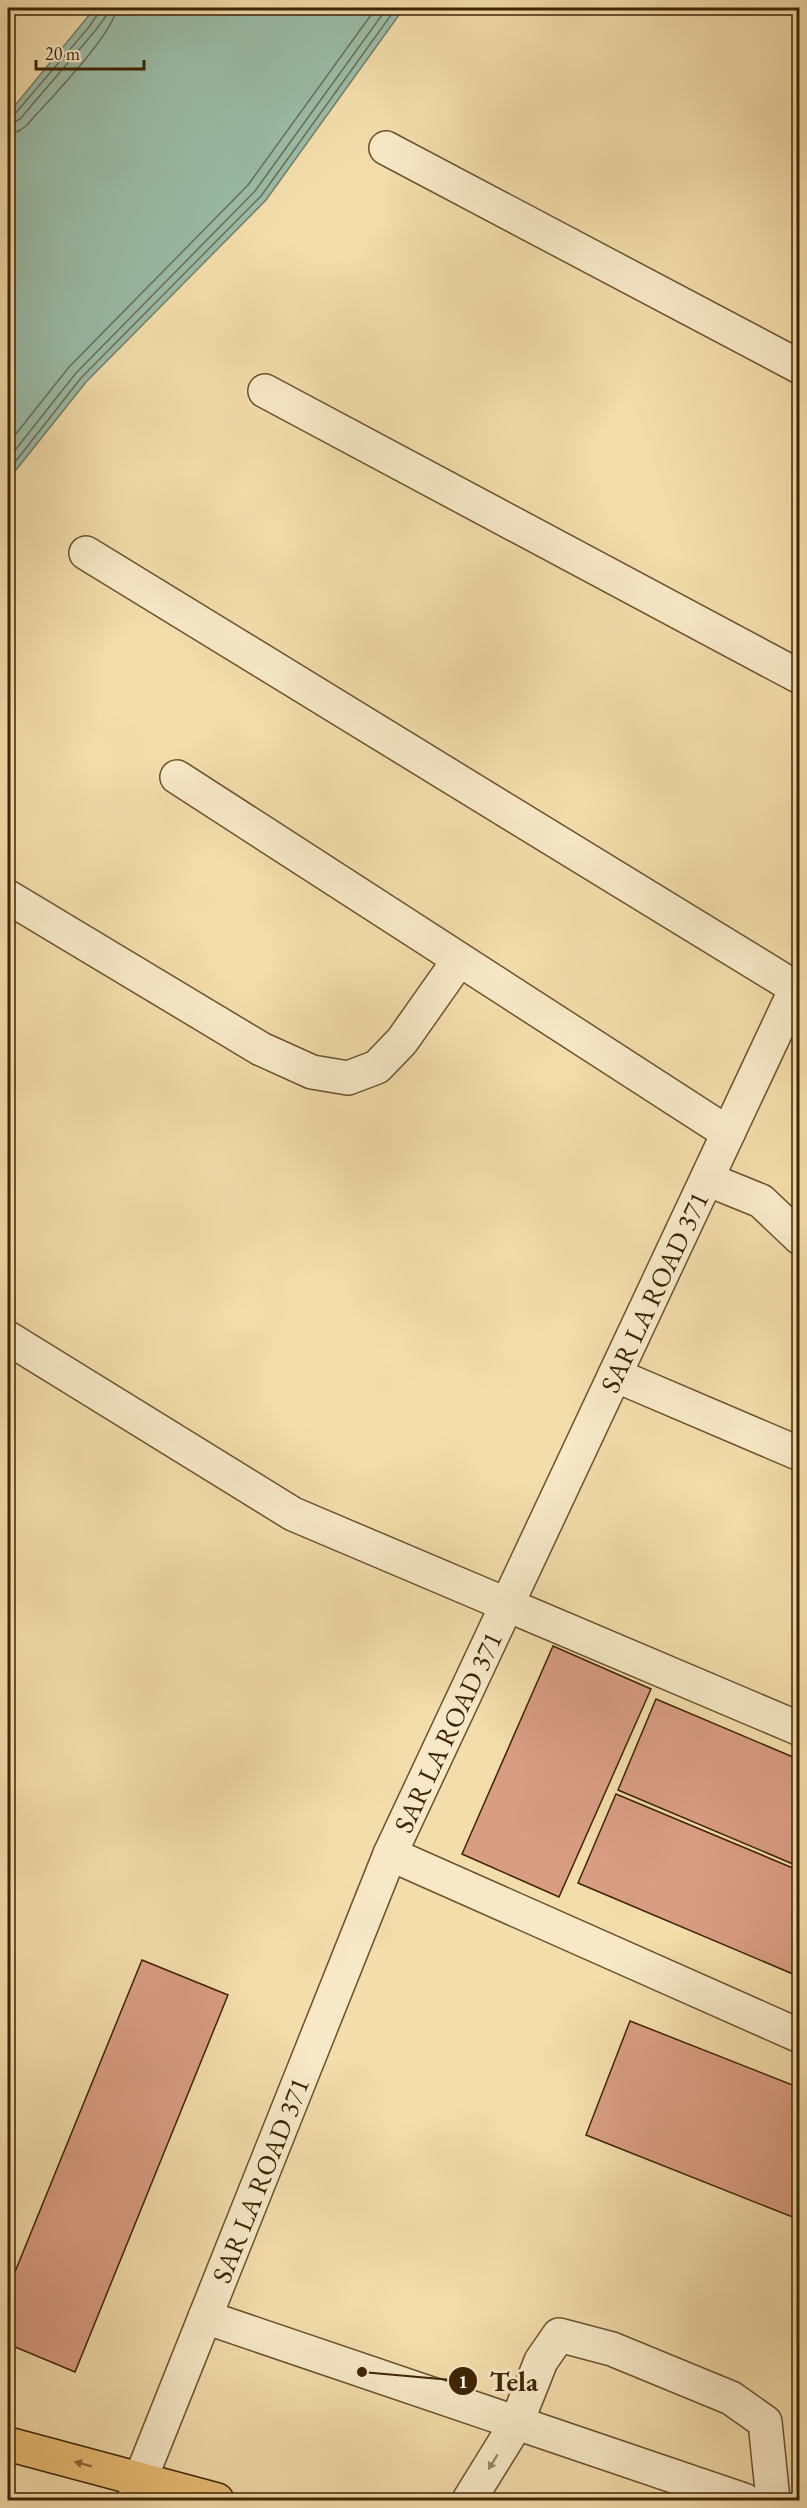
<svg xmlns="http://www.w3.org/2000/svg" width="807" height="2508" viewBox="0 0 807 2508" font-family="'EB Garamond',serif">
<style>
.water{fill:#9bbca9;stroke:#767f67;stroke-width:1.5}
.lines{fill:none;stroke-linecap:round;stroke-linejoin:round}
.shore{stroke:#6c7056;stroke-width:1.5}
.building{fill:#d99d83;stroke:#3e2403;stroke-width:1.5}
.minor-casing{stroke:#6b522d;stroke-width:36}
.major-casing{stroke:#3e2403;stroke-width:36}
.minor{stroke:#f7e9c8;stroke-width:33}
.major{stroke:#eabe76;stroke-width:33}
.oneway{fill:#9a8666}
.oneway2{fill:#8b6937}
.labels{text-anchor:middle;dominant-baseline:central;stroke-width:6;stroke-linejoin:round;paint-order:stroke}
.street-label{font-size:27px;fill:#3e2403;stroke:#f7e9c8}
.leader{fill:none;stroke:#3e2403;stroke-width:2}
.callout-dot{fill:#3e2403;stroke:#f7e9c8;stroke-width:2}
.mark-label{font-size:18px;text-anchor:middle;font-weight:bold;fill:#fff}
.callout-label{font-size:28px;text-anchor:middle;font-weight:bold;fill:#3e2403;stroke:#f7e9c8;stroke-width:6;stroke-linejoin:round;paint-order:stroke}
</style>
<rect width="100%" height="100%" fill="#f3ddab"/>
<filter id="stains"><feTurbulence type="fractalNoise" baseFrequency=".00333" numOctaves="4"/><feColorMatrix values="0 0 0 0 .2 0 0 0 0 .09 0 0 0 0 .02 0 0 0 .5 -.17"/></filter>
<radialGradient id="worn" r=".72"><stop offset=".6" stop-color="#630" stop-opacity="0"/><stop offset="1" stop-color="#630" stop-opacity=".3"/></radialGradient>
<path class="water" d="M 95,8 L 404,8 L 266,200 L 86,382 L 8,480 L 8,114 Z"/>
<g class="lines">
<path class="shore" d="M 8,117 L 14,115 L 89,27 L 99,12 L 100,8
M 8,125 L 20,119 L 95,31 L 106,16 L 107,8
M 8,134 L 19,131 L 27,125 C 46,103 116,32 116,8
M 8,444 L 69,367 L 248,185 L 376,8
M 8,459 L 76,373 L 255,191 L 387,8
M 8,471 L 81,378 L 261,196 L 396,8"/>
</g>
<path class="building" d="M 553,1646 L 651,1689 L 559,1897 L 462,1854 Z
M 656,1699 L 800,1760 L 800,1867 L 618,1790 Z
M 616,1794 L 800,1871 L 800,1977 L 578,1883 Z
M 142,1960 L 228,1995 L 75,2372 L 8,2344 L 8,2289 Z
M 630,2021 L 800,2088 L 800,2220 L 586,2135 Z"/>
<g class="lines">
<defs>
<g id="minor">
<path d="M 386,148 L 800,367"/>
<path d="M 265,391 L 800,677"/>
<path d="M 86,553 L 796,988"/>
<path d="M 177,777 L 728,1133"/>
<path d="M 8,897 L 261,1049 L 312,1072 L 348,1078 L 377,1067 L 402,1041 L 459,960"/>
<path d="M 707,1179 L 761,1201 L 800,1238"/>
<path d="M 8,1338 L 293,1514 L 800,1729"/>
<path d="M 615,1375 L 800,1454"/>
<path d="M 390,1854 L 800,2036"/>
<path d="M 205,2317 L 744,2500"/>
<path id="s1" d="M 134,2500 L 140,2480 L 390,1854 L 800,980"/>
<path d="M 469,2500 L 516,2424 L 541,2361 L 559,2335 L 612,2349 L 731,2398 L 765,2422 L 773,2500"/>
</g>
<path id="major" d="M 8,2444 L 217,2500"/>
</defs>
<use href="#minor" class="minor-casing"/>
<use href="#major" class="major-casing"/>
<use href="#minor" class="minor"/>
<use href="#major" class="major"/>
</g>
<defs><path id="oneway-solid" d="M-6-.8H1V-3.2L6.5 0L1 3.2V.8H-6Z" transform="scale(1.5)"/></defs>
<use class="oneway" href="#oneway-solid" transform="translate(493 2462) rotate(121)"/>
<use class="oneway2" href="#oneway-solid" transform="translate(83 2464) rotate(-165)"/>
<g class="labels">
<g class="street-label">
<text stroke="none"><textPath href="#s1" startOffset="1316">SAR LA ROAD 371</textPath></text>
<text stroke="none"><textPath href="#s1" startOffset="830">SAR LA ROAD 371</textPath></text>
<text stroke="none"><textPath href="#s1" startOffset="344">SAR LA ROAD 371</textPath></text>
</g>
</g>
<path class="leader" d="M362 2372L463 2381"/>
<g class="callout-dot">
<circle cx="362" cy="2372" r="6"/>
<circle cx="463" cy="2381" r="15"/>
</g>
<g class="mark-label">
<text x="463" y="2388">1</text>
</g>
<g class="callout-label">
<text x="514" y="2391">Tela</text>
</g>
<rect width="807" height="2508" fill="none" stroke="#f3ddab" stroke-width="30"/>
<rect x="9" y="9" width="789" height="2490" fill="none" stroke="#3e2403" stroke-width="3"/>
<rect x="15" y="15" width="777" height="2478" fill="none" stroke="#3e2403" stroke-width="1.5"/>
<path d="M36 60v9h108v-9" fill="none" stroke="#3e2403" stroke-width="3"/>
<text x="45" y="60" font-size="18" fill="#3e2403" stroke="#f7e9c8" stroke-width="4.5" paint-order="stroke">20 m</text>
<rect width="100%" height="100%" filter="url(#stains)"/>
<rect width="100%" height="100%" fill="url(#worn)"/>
</svg>
